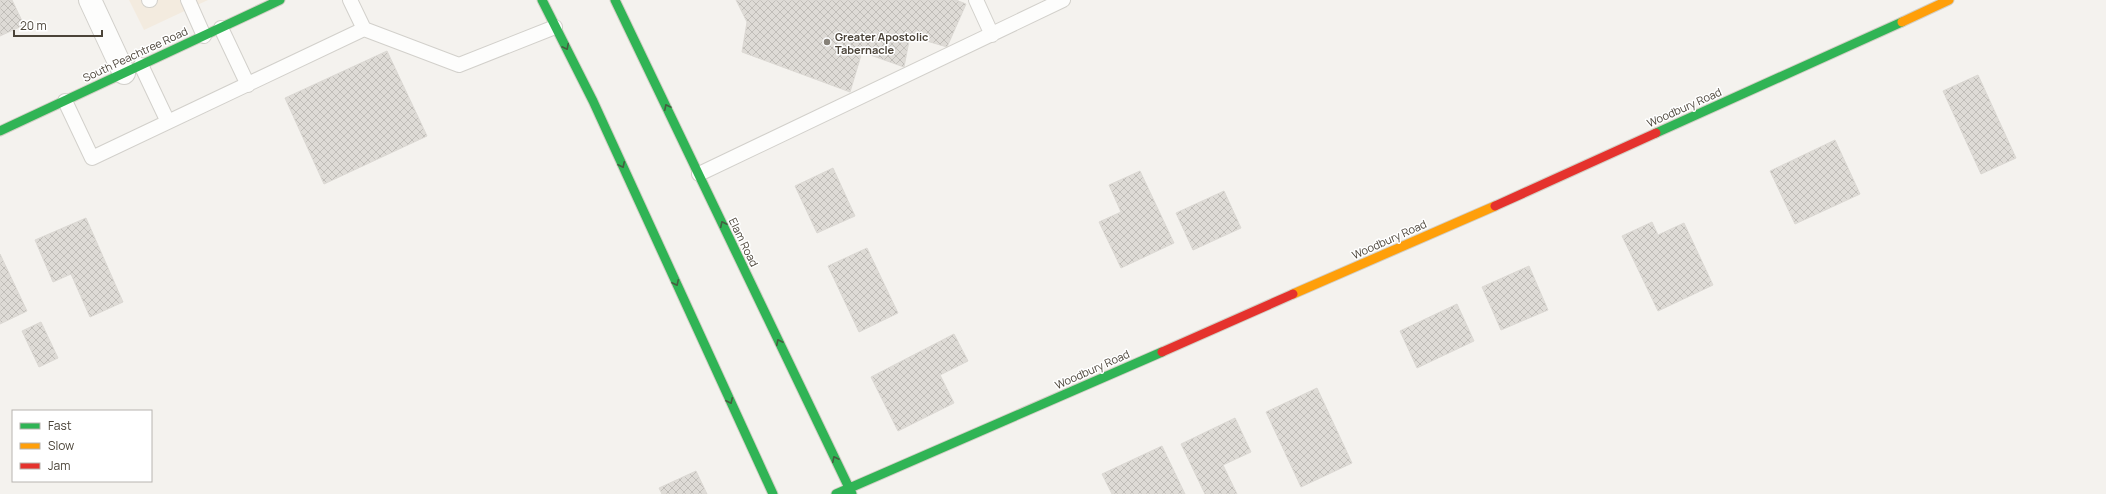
<svg xmlns="http://www.w3.org/2000/svg" width="2106" height="494" viewBox="0 0 2106 494" font-family="Manrope,sans-serif">
<style>
.commercial{fill:#f3ebdf}
.building{fill:url(#building-cross-hatch);stroke:#dcd9d4}
.lines{fill:none;stroke-linecap:round;stroke-linejoin:round}
.lane-casing{stroke:#d2d0cb;stroke-width:16}
.street-casing{stroke:#d2d0cb;stroke-width:24}
.fast-casing{stroke:#d3cfc5;stroke-width:11}
.slow-casing{stroke:#d3cfc5;stroke-width:11}
.jam-casing{stroke:#d3cfc5;stroke-width:11}
.lane{stroke:#fdfdfc;stroke-width:14}
.street{stroke:#fdfdfc;stroke-width:22}
.fast{stroke:#30b455;stroke-width:9}
.slow{stroke:#ff9f0a;stroke-width:9}
.jam{stroke:#e5322d;stroke-width:9}
.oneway{stroke:#446040}
.poi-dot{fill:#868178;stroke:#fff;stroke-width:1.5}
.labels{text-anchor:middle;dominant-baseline:central;stroke-width:3;stroke-linejoin:round;paint-order:stroke}
.poi-label{font-size:11px;font-weight:bold;fill:#4b4439;stroke:#fff;text-anchor:start}
.street-label{font-size:11px;fill:#4b4439;stroke:#fff}
</style>
<defs>
<pattern id="building-cross-hatch" width="8" height="8" patternUnits="userSpaceOnUse"><rect width="8" height="8" fill="#dedbd6"/><path d="M0 0l8 8M0 8l8-8" fill="none" stroke="#c0bdb8"/></pattern>
</defs>
<rect width="100%" height="100%" fill="#f4f2ee"/>
<path class="commercial" d="M 129,0 L 208,0 L 144,30 Z"/>
<path class="building" d="M 0,0 L 12,0 L 24,25 L 0,36 Z
M 736,0 L 956,0 L 966,4 L 947,47 L 910,36 L 904,67 L 862,52 L 850,92 L 742,52 L 747,22 Z
M 387,51 L 427,136 L 324,184 L 285,98 Z
M 1978,75 L 2016,158 L 1981,174 L 1943,91 Z
M 1835,140 L 1860,194 L 1795,224 L 1770,171 Z
M 833,168 L 855,216 L 817,233 L 795,186 Z
M 1140,171 L 1174,243 L 1121,268 L 1099,222 L 1121,212 L 1109,185 Z
M 1224,191 L 1241,228 L 1193,250 L 1176,213 Z
M 86,218 L 123,302 L 90,317 L 71,274 L 53,282 L 35,240 Z
M 1652,222 L 1658,235 L 1684,223 L 1713,285 L 1658,311 L 1622,236 Z
M 867,248 L 898,313 L 859,332 L 828,266 Z
M 0,254 L 27,311 L 0,324 Z
M 1529,266 L 1548,310 L 1501,330 L 1482,287 Z
M 1457,304 L 1474,341 L 1417,368 L 1400,331 Z
M 41,322 L 58,358 L 39,367 L 22,331 Z
M 954,334 L 968,361 L 940,375 L 954,403 L 898,431 L 871,377 Z
M 1317,388 L 1352,463 L 1301,487 L 1266,412 Z
M 1235,418 L 1251,452 L 1223,465 L 1237,494 L 1205,494 L 1181,444 Z
M 1162,446 L 1185,494 L 1112,494 L 1102,474 Z
M 696,471 L 707,494 L 662,494 L 659,488 Z"/>
<g class="lines">
<defs>
<path id="lane" d="M 149,0 L 150,0
M 188,0 L 204,36
M 350,0 L 364,29 L 459,65 L 555,27
M 976,0 L 992,35
M 221,28 L 248,85
M 141,65 L 168,122
M 65,101 L 92,158 L 364,29
M 699,174 L 1063,0"/>
<path id="street" d="M 90,0 L 124,73"/>
<path id="fast" d="M 542,0 L 593,101 L 773,494
M 615,0 L 852,494
M 0,131 L 280,0
M 1656,133 L 1902,22
M 836,494 L 1162,352"/>
<path id="slow" d="M 1902,22 L 1949,0
M 1293,294 L 1495,206"/>
<path id="jam" d="M 1495,206 L 1656,133
M 1162,352 L 1293,294"/>
</defs>
<use href="#lane" class="lane-casing"/>
<use href="#street" class="street-casing"/>
<use href="#fast" class="fast-casing"/>
<use href="#slow" class="slow-casing"/>
<use href="#jam" class="jam-casing"/>
<use href="#lane" class="lane"/>
<use href="#street" class="street"/>
<use href="#fast" class="fast"/>
<use href="#slow" class="slow"/>
<use href="#jam" class="jam"/>
</g>
<defs><path id="oneway-chevron" d="M-2-3.5L2.5 0L-2 3.5" fill="none" stroke-width="1.6" stroke-linecap="round" stroke-linejoin="round"/></defs>
<g class="oneway">
<use href="#oneway-chevron" transform="translate(566 47) rotate(63)"/>
<use href="#oneway-chevron" transform="translate(667 107) rotate(-116)"/>
<use href="#oneway-chevron" transform="translate(622 165) rotate(65)"/>
<use href="#oneway-chevron" transform="translate(723 224) rotate(-116)"/>
<use href="#oneway-chevron" transform="translate(676 283) rotate(65)"/>
<use href="#oneway-chevron" transform="translate(779 342) rotate(-116)"/>
<use href="#oneway-chevron" transform="translate(730 401) rotate(65)"/>
<use href="#oneway-chevron" transform="translate(835 459) rotate(-116)"/>
</g>
<circle class="poi-dot" cx="827" cy="42" r="4"/>
<g class="labels">
<g class="poi-label">
<text x="835" y="36">Greater Apostolic<tspan x="835" dy="13">Tabernacle</tspan></text>
</g>
<g class="street-label">
<text transform="translate(135 54) rotate(-25)">South Peachtree Road</text>
<text transform="translate(1684 107) rotate(-24)">Woodbury Road</text>
<text transform="translate(1389 239) rotate(-24)">Woodbury Road</text>
<text transform="translate(744 242) rotate(64)">Elam Road</text>
<text transform="translate(1092 369) rotate(-24)">Woodbury Road</text>
</g>
</g>
<rect x="12" y="410" width="140" height="72" fill="#ffffff" stroke="#b7b4b0"/>
<rect x="20" y="423" width="20" height="6" fill="#30b455" stroke="#b7b4b0"/>
<text x="48" y="430" font-size="12" fill="#4b4439">Fast</text>
<rect x="20" y="443" width="20" height="6" fill="#ff9f0a" stroke="#b7b4b0"/>
<text x="48" y="450" font-size="12" fill="#4b4439">Slow</text>
<rect x="20" y="463" width="20" height="6" fill="#e5322d" stroke="#b7b4b0"/>
<text x="48" y="470" font-size="12" fill="#4b4439">Jam</text>
<path d="M14 30v6h88v-6" fill="none" stroke="#4b4439" stroke-width="2"/>
<text x="20" y="30" font-size="12" fill="#4b4439" stroke="#ffffff" stroke-width="3" paint-order="stroke">20 m</text>
</svg>
